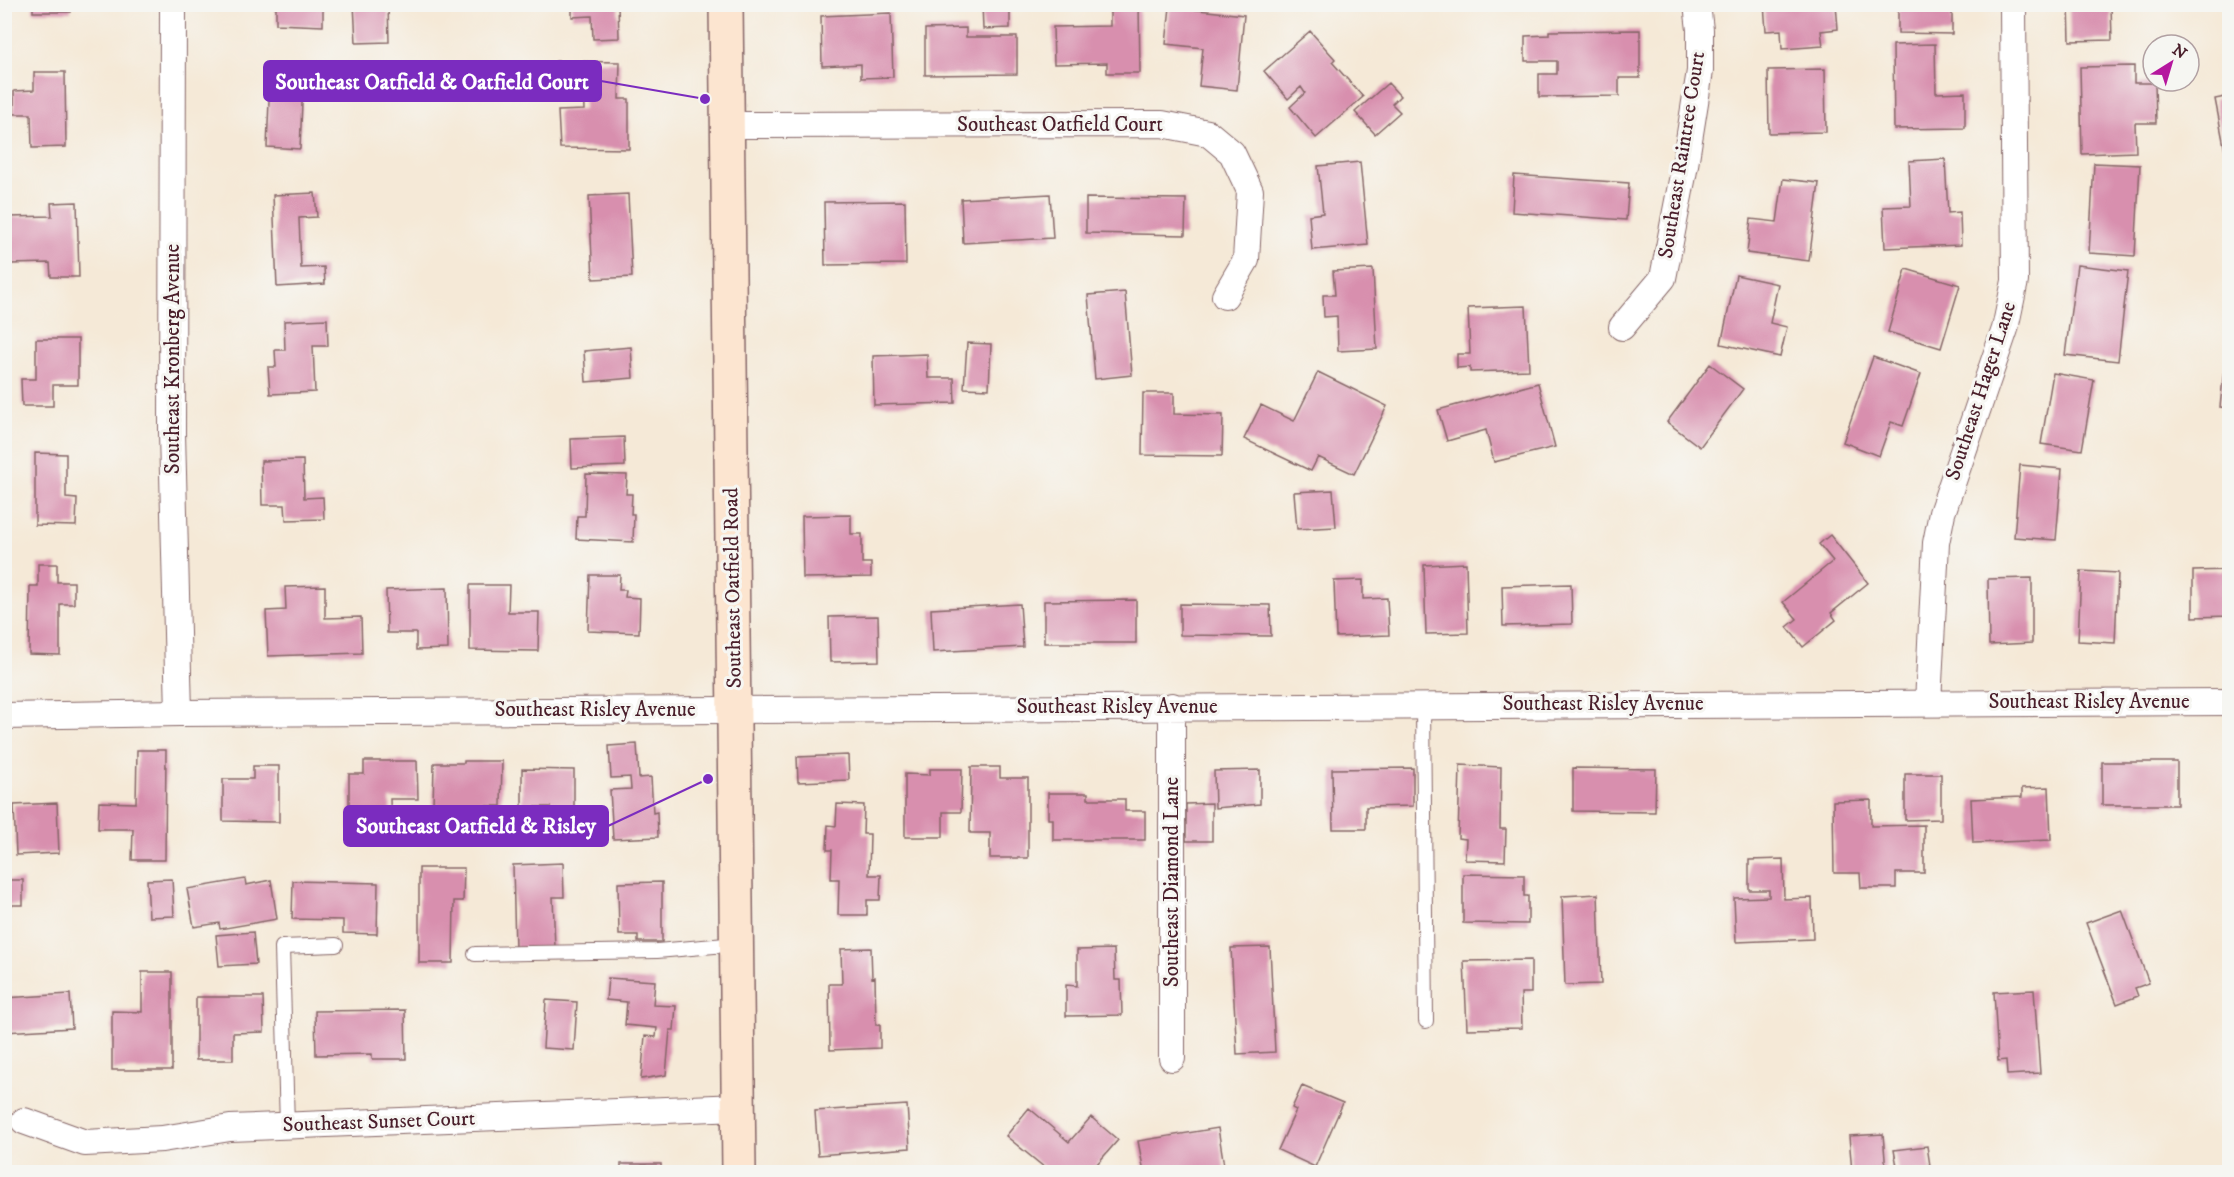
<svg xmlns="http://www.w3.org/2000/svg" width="2234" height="1177" viewBox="0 0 2234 1177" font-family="'IM FELL DW Pica',serif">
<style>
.building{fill:#d88fae}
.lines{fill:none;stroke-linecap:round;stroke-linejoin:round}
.service-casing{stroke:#866667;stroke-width:16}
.minor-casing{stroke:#866667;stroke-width:28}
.secondary-casing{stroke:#866667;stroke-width:36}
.service{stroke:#fff;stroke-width:14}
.minor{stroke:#fff;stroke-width:26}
.secondary{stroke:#fce5d0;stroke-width:33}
.labels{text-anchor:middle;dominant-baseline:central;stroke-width:6;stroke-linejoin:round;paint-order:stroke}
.street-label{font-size:21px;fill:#4a1f2b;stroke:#f6f6f2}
.leader{fill:none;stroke:#7b2cbf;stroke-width:2}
.callout-dot{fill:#7b2cbf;stroke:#f6f6f2;stroke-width:2}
.callout{fill:#7b2cbf;stroke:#7b2cbf;stroke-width:2}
.callout-label{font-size:22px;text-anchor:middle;font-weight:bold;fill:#fff}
</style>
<rect width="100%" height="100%" fill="#f6f6f2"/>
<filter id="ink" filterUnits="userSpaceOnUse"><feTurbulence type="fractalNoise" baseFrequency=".0167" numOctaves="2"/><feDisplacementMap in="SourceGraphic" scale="12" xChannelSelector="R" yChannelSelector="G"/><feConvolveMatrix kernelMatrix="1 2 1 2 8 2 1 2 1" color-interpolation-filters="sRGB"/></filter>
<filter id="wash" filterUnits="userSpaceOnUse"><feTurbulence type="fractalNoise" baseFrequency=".008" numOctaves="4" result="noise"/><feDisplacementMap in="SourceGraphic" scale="24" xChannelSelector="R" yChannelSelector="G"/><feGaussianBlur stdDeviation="1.35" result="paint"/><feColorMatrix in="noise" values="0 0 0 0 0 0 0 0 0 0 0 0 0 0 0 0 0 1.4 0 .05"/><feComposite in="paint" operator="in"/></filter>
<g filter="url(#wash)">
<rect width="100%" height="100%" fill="#f5e9d7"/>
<g id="blocks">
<path class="building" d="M 33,4 L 71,4 L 71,12 L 33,12 Z
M 254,4 L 323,4 L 323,26 L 276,24 L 276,7 L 254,7 Z
M 354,4 L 388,4 L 389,42 L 356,43 Z
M 572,4 L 618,4 L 619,38 L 593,39 L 592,16 L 572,17 Z
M 982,4 L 1010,4 L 1010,28 L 983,29 Z
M 1110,4 L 1139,4 L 1140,73 L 1107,73 L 1107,63 L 1054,64 L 1053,27 L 1110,26 Z
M 1764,4 L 1836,4 L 1838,29 L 1821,31 L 1823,46 L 1782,49 L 1781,30 L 1766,31 Z
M 1898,4 L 1952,4 L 1952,34 L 1898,33 Z
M 2069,5 L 2111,5 L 2112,40 L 2070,41 Z
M 1170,7 L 1244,15 L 1237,90 L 1199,86 L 1203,48 L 1166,44 Z
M 891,13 L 893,77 L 861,78 L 861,64 L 822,66 L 821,16 Z
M 966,28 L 966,37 L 1017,37 L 1017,74 L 925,75 L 925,29 Z
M 1640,30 L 1640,78 L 1619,78 L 1619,96 L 1539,97 L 1539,74 L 1557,74 L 1557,61 L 1525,61 L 1525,36 L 1549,35 L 1549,31 Z
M 1310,31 L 1335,59 L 1332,62 L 1363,97 L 1316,138 L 1290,107 L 1305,93 L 1301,87 L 1288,99 L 1264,71 Z
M 1935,44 L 1936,93 L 1965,92 L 1965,128 L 1894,129 L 1893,45 Z
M 556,61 L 620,62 L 619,99 L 629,99 L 629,149 L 560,148 L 558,111 L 584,110 L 583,87 L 556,88 Z
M 2134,66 L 2134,83 L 2155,83 L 2156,123 L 2135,123 L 2136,152 L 2082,154 L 2080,67 Z
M 1825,69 L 1826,132 L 1769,133 L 1768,70 Z
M 34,72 L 65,72 L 66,147 L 32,148 L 31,114 L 14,114 L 14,91 L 34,90 Z
M 270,78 L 303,80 L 300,149 L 267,147 Z
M 1388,83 L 1400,96 L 1392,104 L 1400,112 L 1375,134 L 1355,112 Z
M 2230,96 L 2230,167 L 2228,167 L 2215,99 Z
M 1945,159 L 1948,213 L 1960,212 L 1961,245 L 1885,248 L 1883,207 L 1911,206 L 1909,161 Z
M 1360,162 L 1368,245 L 1312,250 L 1309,215 L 1323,213 L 1318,166 Z
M 2094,163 L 2140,165 L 2135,256 L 2089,253 Z
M 1514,175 L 1629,183 L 1626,220 L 1512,212 Z
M 1783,179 L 1819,183 L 1809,261 L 1747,253 L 1751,219 L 1777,222 Z
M 315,193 L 317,217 L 299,218 L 301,268 L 324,267 L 325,284 L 277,287 L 273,195 Z
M 628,194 L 632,277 L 593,279 L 589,196 Z
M 1050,194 L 1053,238 L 963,243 L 961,199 Z
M 1086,198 L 1186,199 L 1185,235 L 1086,233 Z
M 905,201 L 906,264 L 825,265 L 824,202 Z
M 77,202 L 79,277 L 51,277 L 50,263 L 10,264 L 9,217 L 52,216 L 51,203 Z
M 2077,265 L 2128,271 L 2118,361 L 2065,355 Z
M 1373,269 L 1377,349 L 1338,351 L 1337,316 L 1324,317 L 1323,295 L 1335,295 L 1333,271 Z
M 1906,269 L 1960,285 L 1941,348 L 1888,332 Z
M 1736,275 L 1778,284 L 1770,323 L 1787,327 L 1780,357 L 1721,344 Z
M 1125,292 L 1132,375 L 1095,379 L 1088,295 Z
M 1526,306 L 1529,370 L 1470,372 L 1470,367 L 1457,368 L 1457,354 L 1470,354 L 1468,308 Z
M 327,319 L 328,346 L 313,346 L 315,392 L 270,394 L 268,367 L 276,367 L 275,350 L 285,350 L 284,321 Z
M 36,339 L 78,339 L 78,385 L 53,385 L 53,406 L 22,406 L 21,379 L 36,379 Z
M 967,343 L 991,344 L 989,389 L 964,388 Z
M 631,347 L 633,378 L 586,382 L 584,351 Z
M 927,354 L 928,378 L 954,378 L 955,403 L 874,405 L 873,356 Z
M 1873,357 L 1921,374 L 1903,426 L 1891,422 L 1879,456 L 1843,442 Z
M 1710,364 L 1743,389 L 1700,447 L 1667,422 Z
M 2224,369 L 2230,370 L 2230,408 L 2220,407 Z
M 1318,372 L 1387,406 L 1354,474 L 1318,457 L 1311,471 L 1244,439 L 1261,405 L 1294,421 Z
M 2053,373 L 2094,380 L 2082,450 L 2041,444 Z
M 1538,383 L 1555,447 L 1494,462 L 1486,430 L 1447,441 L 1438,410 Z
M 1143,393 L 1174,393 L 1174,414 L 1223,415 L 1222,456 L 1142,455 Z
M 624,437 L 625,466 L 572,468 L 571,439 Z
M 35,453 L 66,454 L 66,498 L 77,499 L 76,526 L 35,525 Z
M 303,460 L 304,498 L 323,497 L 324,519 L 286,520 L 285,505 L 262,505 L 261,461 Z
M 2020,465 L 2062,469 L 2056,540 L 2014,537 Z
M 586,474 L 627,475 L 626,494 L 632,494 L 631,514 L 634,514 L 633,542 L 576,539 L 577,516 L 585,516 Z
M 1333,490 L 1336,527 L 1297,529 L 1294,492 Z
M 851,515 L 851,534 L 862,534 L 862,563 L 871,563 L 871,577 L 803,578 L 802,516 Z
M 1830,535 L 1868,583 L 1831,613 L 1836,620 L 1803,647 L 1787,627 L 1797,619 L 1783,602 L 1833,561 L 1819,544 Z
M 1466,563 L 1468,633 L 1426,634 L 1424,565 Z
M 38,564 L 57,564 L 57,582 L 74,582 L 74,604 L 60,604 L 60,655 L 29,654 L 30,586 L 38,586 Z
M 2230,570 L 2230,616 L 2193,617 L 2193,571 Z
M 2081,571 L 2118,573 L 2115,643 L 2078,641 Z
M 590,575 L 620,575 L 619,590 L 626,590 L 625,597 L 640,598 L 639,633 L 588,631 Z
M 2032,578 L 2032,643 L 1989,645 L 1988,579 Z
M 1363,580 L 1363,599 L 1387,598 L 1389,635 L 1336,637 L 1334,581 Z
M 1571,584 L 1572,624 L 1503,626 L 1502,586 Z
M 470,585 L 509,585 L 508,612 L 539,612 L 538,651 L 470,650 Z
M 325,586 L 325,618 L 361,617 L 362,653 L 268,656 L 266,611 L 286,610 L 285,587 Z
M 447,588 L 448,649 L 416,650 L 416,633 L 387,633 L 386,590 Z
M 1136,600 L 1136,643 L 1044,643 L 1044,601 Z
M 1020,604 L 1023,647 L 933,652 L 931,609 Z
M 1180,604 L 1270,605 L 1271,636 L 1180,635 Z
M 878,616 L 879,661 L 830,662 L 829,617 Z
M 637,744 L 639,778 L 651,777 L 653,813 L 657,812 L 658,837 L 613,839 L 610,790 L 631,789 L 630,777 L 611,778 L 609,746 Z
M 137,750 L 166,750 L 165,860 L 132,860 L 133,829 L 98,829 L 99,802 L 136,803 Z
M 848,755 L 849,780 L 798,782 L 797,757 Z
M 364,761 L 417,761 L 418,799 L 390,799 L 391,830 L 349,830 L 349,774 L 364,774 Z
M 464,761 L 502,761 L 501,806 L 433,806 L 434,763 L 464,763 Z
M 2102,762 L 2177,762 L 2177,805 L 2102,805 Z
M 1460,765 L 1501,767 L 1500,829 L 1506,829 L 1505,861 L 1465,860 L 1466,839 L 1458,838 Z
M 253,766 L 279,766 L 279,822 L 223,821 L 223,779 L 253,779 Z
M 971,767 L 1000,767 L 1000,778 L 1028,778 L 1028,858 L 990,858 L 990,833 L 970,833 Z
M 1413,768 L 1413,806 L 1366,807 L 1366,829 L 1333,829 L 1332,769 Z
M 1573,768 L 1656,769 L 1655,812 L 1573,811 Z
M 522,769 L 574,770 L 574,808 L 568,808 L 569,819 L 550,819 L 550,807 L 522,807 Z
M 930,769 L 962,769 L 961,812 L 943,812 L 943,837 L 905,837 L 905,774 L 930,775 Z
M 1260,770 L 1260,804 L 1215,808 L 1214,771 Z
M 1905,774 L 1941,774 L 1941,819 L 1905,820 Z
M 2049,787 L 2051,840 L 1973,843 L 1971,799 L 2022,797 L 2022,788 Z
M 1048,793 L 1088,793 L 1088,799 L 1125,799 L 1125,811 L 1145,811 L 1145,840 L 1053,840 L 1053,819 L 1048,819 Z
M 1871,800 L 1871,826 L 1924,825 L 1924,873 L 1896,873 L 1896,888 L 1861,888 L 1860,873 L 1834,873 L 1833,801 Z
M 57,803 L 59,853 L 16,855 L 14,805 Z
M 1212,803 L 1212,841 L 1186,841 L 1186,804 Z
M 837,804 L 864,805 L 863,834 L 870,834 L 869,875 L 881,875 L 880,900 L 867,900 L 867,915 L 838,915 L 839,879 L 831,879 L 832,850 L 827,850 L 828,825 L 836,826 Z
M 1783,859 L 1784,899 L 1812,898 L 1813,939 L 1736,942 L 1734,898 L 1769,897 L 1769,890 L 1749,890 L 1749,860 Z
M 563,863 L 564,897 L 553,897 L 555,948 L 515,949 L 513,865 Z
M 419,868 L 464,868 L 463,901 L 454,901 L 453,963 L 419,963 Z
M 1463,874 L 1524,875 L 1524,896 L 1528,896 L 1528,924 L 1463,923 Z
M 172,879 L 174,916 L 149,917 L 147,880 Z
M 245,879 L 246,885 L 271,880 L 277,919 L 220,929 L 219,923 L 194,927 L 187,889 Z
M 4,880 L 23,880 L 23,905 L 4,905 Z
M 293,881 L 378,883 L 377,934 L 343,933 L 343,920 L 292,919 Z
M 662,882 L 662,942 L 638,942 L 638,935 L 619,935 L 618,883 Z
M 1598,894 L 1601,984 L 1565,985 L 1562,896 Z
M 2122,910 L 2149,983 L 2135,988 L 2138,996 L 2117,1004 L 2086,923 Z
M 253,932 L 256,964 L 219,966 L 216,935 Z
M 1270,947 L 1275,1052 L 1237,1054 L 1231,948 Z
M 871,948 L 872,978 L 875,977 L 876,1025 L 880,1024 L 880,1048 L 830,1050 L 829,984 L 842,984 L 841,949 Z
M 1114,949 L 1115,980 L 1121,980 L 1122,1015 L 1066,1016 L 1066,985 L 1077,986 L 1077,950 Z
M 1531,960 L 1531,993 L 1521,993 L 1522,1028 L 1467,1029 L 1464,961 Z
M 142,972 L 172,972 L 172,1070 L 112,1070 L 112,1011 L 142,1012 Z
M 608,978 L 655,981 L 653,1005 L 676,1006 L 674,1030 L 670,1030 L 666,1075 L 641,1079 L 645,1036 L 656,1037 L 657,1028 L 625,1025 L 627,1002 L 606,1000 Z
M 2034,990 L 2040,1073 L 2007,1075 L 2006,1060 L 1998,1061 L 1994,992 Z
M 70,994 L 72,1028 L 4,1032 L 4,998 Z
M 196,997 L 263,997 L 264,1032 L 233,1033 L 233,1060 L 196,1060 Z
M 546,1000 L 577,1002 L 574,1050 L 543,1048 Z
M 405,1010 L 406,1059 L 372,1059 L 372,1054 L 316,1055 L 315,1011 Z
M 1302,1086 L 1343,1103 L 1315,1167 L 1278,1150 L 1296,1110 L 1292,1108 Z
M 907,1105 L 910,1148 L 818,1155 L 815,1111 Z
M 1029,1108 L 1069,1142 L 1091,1117 L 1118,1140 L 1090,1172 L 1050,1172 L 1006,1136 Z
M 1218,1128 L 1225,1172 L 1144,1172 L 1138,1141 Z
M 1883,1134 L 1886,1171 L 1852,1172 L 1849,1136 Z
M 1927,1146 L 1931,1172 L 1898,1172 L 1894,1150 Z
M 621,1164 L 661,1164 L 661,1172 L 621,1172 Z"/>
</g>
</g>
<g filter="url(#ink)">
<use href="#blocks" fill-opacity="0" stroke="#866667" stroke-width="1.5"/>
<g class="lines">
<defs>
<path id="service" d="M 1423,705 L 1426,1021
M 475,954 L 657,951 L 737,944
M 287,1126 L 282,947 L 336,945"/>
<path id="minor" d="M 173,4 L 172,433 L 179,713
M 727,125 L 1162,124 L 1208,133 L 1232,153 L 1250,191 L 1246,260 L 1225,296
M 1622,327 L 1663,278 L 1685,165 L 1700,71 L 1700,30 L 1697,4
M 1928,703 L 1936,543 L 1942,513 L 2005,329 L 2015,281 L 2013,4
M 1172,706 L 1172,1058
M 4,716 L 179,713 L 2230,702
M 24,1121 L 85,1143 L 162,1139 L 230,1128 L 739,1107"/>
<path id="secondary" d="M 726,4 L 739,1172"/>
</defs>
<use href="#service" class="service-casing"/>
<use href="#minor" class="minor-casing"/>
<use href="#secondary" class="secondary-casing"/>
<use href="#service" class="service"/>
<use href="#minor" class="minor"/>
<use href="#secondary" class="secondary"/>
</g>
</g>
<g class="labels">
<g class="street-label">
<text x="1060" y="125">Southeast Oatfield Court</text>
<text transform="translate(1682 155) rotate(-81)">Southeast Raintree Court</text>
<text transform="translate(173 359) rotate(-90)">Southeast Kronberg Avenue</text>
<text transform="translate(1981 391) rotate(-72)">Southeast Hager Lane</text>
<text transform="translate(733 588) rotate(-91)">Southeast Oatfield Road</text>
<text x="2089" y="702">Southeast Risley Avenue</text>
<text x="1603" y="704">Southeast Risley Avenue</text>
<text x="1117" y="707">Southeast Risley Avenue</text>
<text x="595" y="710">Southeast Risley Avenue</text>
<text transform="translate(1172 882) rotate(-90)">Southeast Diamond Lane</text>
<text transform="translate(379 1122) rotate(-2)">Southeast Sunset Court</text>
</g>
</g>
<path class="leader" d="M705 99L601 81M708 779L608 826"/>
<g class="callout-dot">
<circle cx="705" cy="99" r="6"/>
<circle cx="708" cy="779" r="6"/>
</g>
<g class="callout">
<rect x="264" y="61" width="337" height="40" rx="6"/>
<rect x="344" y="806" width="264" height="40" rx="6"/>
</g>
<g class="callout-label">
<text x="432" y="89">Southeast Oatfield &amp; Oatfield Court</text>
<text x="476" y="833">Southeast Oatfield &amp; Risley</text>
</g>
<rect width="2234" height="1177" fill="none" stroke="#f6f6f2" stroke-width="24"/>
<g transform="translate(2171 63) rotate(37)"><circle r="28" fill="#f6f6f2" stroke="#b1a0a2" stroke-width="1.5"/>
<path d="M0-4.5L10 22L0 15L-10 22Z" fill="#b5179e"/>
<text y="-9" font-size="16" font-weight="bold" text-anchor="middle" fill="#4a1f2b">N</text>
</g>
</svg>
